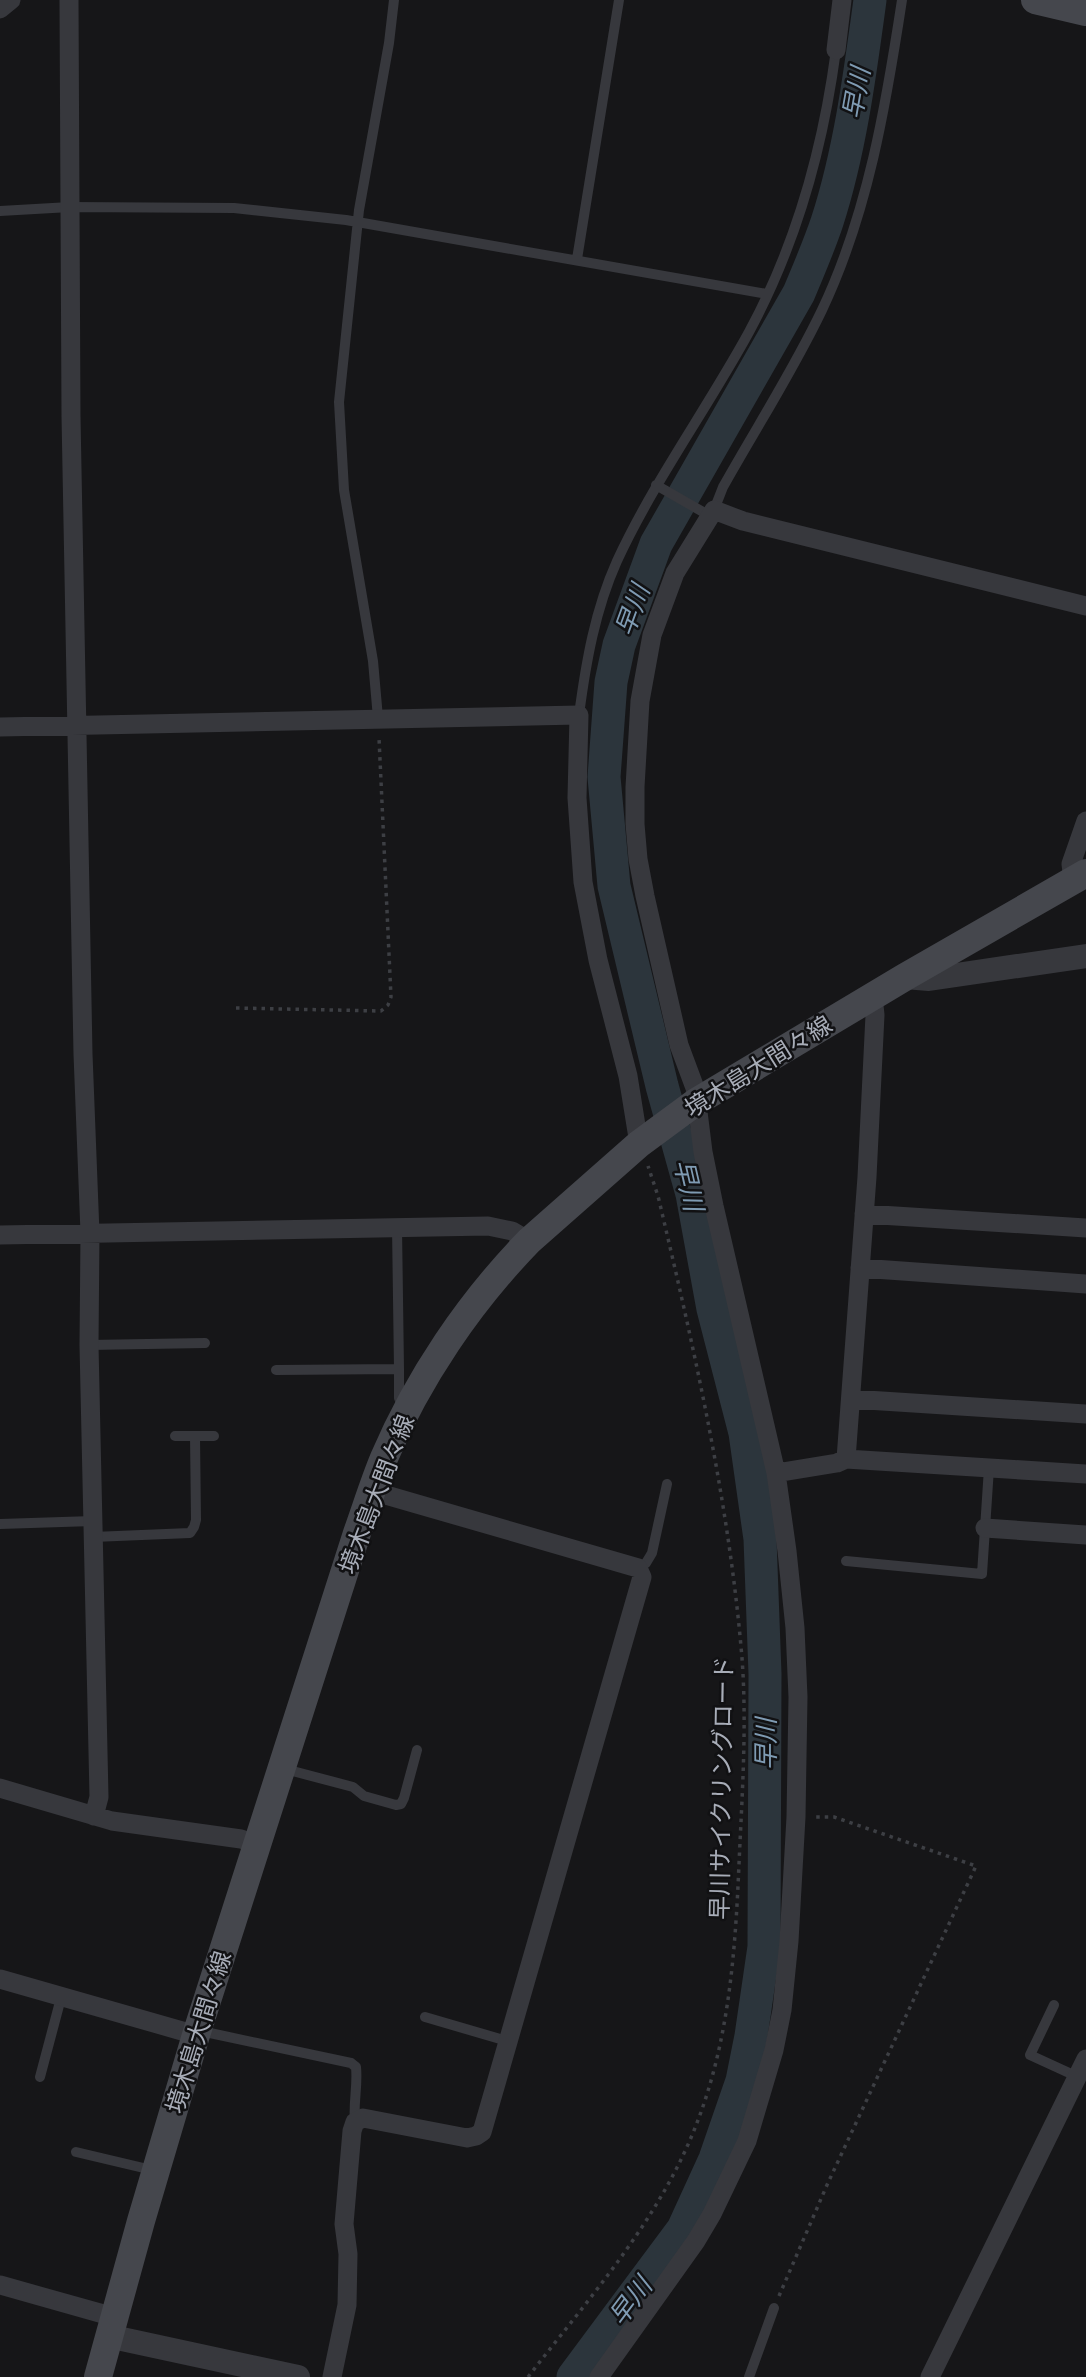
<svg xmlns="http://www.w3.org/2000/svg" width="1086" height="2377" viewBox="0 0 1086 2377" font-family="Mulish,'Noto Sans JP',sans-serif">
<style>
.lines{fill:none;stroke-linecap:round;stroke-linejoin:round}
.river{stroke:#2c353c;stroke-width:33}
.path{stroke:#3d3f44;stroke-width:3.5;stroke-dasharray:3.5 5;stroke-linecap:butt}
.service{stroke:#37383d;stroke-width:10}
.minor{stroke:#37383d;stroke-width:19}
.tertiary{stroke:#37383d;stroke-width:24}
.secondary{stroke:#45474d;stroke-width:28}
.labels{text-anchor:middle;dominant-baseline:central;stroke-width:5;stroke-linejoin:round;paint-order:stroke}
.street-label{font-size:24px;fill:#a8adb8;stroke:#111113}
.water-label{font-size:26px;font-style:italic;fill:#7f9bb3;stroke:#111113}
</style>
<rect width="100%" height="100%" fill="#161618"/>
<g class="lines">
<path class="river" d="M 573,2377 L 683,2229 L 715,2159 L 742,2081 L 751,2036 L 764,1947 L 765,1674 L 760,1539 L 745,1433 L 713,1309 L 692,1194 L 662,1086 L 614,886 L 604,777 L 611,682 L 619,645 L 656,544 L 799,293 C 809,269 819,246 827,222 C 850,151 860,74 870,0"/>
<path class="path" d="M 236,1008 L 381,1011 L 388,1005 L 391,997 L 379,738
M 779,2296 L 827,2185 L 976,1866 L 834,1817 L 815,1817
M 528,2377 C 586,2302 652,2228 690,2140 C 728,2052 735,1959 739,1864 C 742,1796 747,1726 742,1658 C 729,1502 694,1348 658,1196 L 648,1166"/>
<path class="service" d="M 0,211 L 70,207 L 234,208 L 346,220 L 767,294
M 577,259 L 619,0
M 656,485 L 710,516
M 714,510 L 723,487 C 756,428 793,371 822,310 C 868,213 886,105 902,0
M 579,715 C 586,662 595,610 617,561 C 654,481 707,409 749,332 C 796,245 823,148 836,50
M 378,718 L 373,661 L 344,490 L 339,402 L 359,210 L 389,43 L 394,0
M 397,1227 L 399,1369 L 399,1398 L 402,1405
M 89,1345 L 205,1343
M 276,1370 L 399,1369
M 175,1436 L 214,1436
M 0,1524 L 93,1521
M 93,1537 L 190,1533 L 194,1527 L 196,1520 L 195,1436
M 846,1561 L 982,1574 L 989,1468
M 638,1568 L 646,1563 L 652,1553 L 667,1484
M 285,1769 L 353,1787 L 364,1796 L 396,1805 L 401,1804 L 404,1798 L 417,1750
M 1054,2005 L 1030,2055 L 1078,2077
M 425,2017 L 507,2041
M 200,2035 L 210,2033 L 351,2063 L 356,2067 C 358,2086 353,2103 355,2122
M 40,2077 L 61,1998
M 76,2152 L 152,2170
M 749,2377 L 774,2308"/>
<path class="minor" d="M 69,0 L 71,416 L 83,1054 L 90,1233 L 89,1345 L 99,1797 L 94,1816
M 0,9 L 11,0
M 836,50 L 842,0
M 0,727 L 579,715 L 577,798 L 583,882 L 598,960 L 628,1076 L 639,1144
M 1073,880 L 1071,864 L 1086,821
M 864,1214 L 1086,1228
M 0,1235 L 488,1226 L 512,1231 L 529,1241
M 860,1268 L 1086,1284
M 851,1399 L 1086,1414
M 846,1459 L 1086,1474
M 776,1473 L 837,1463 L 846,1459 L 867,1177 L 875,1015 L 873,996
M 985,1528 L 1086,1535
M 0,1788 L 112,1821 L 241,1839 L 256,1844
M 0,1979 L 196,2035
M 0,2285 L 114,2317
M 332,2377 L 347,2305 L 348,2254 L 344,2224 L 352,2131 L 355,2122 L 363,2118 L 467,2138 L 476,2136 L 482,2132 L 642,1577 L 638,1568 L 372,1491
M 599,2377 L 696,2241 L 712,2214 L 747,2141 L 774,2050 L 782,2010 L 789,1941 L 796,1817 L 798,1697 L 795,1628 L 787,1551 L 776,1473 L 714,1206 L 703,1152 L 695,1088 L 679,1045 L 645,896 L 638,859 L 635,824 L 635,787 L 640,701 L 652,635 L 675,573 L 714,510 L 743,521 L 1086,606
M 930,2377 L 1086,2059"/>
<path class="tertiary" d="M 905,977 L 929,979 L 1086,956
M 108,2336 L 298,2377"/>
<path class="secondary" d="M 1035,0 L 1086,12
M 98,2377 L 141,2221 L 196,2035 L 357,1533 C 366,1508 374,1482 384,1458 C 418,1378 469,1303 529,1241 L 639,1144 L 696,1102 L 905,977 L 1086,873"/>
</g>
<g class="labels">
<g class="street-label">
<text transform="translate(758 1066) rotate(-32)">境木島大間々線</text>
<text transform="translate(376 1494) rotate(-69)">境木島大間々線</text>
<text transform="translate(721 1788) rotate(-89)">早川サイクリングロード</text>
<text transform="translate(198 2032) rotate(-73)">境木島大間々線</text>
</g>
<g class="water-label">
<text transform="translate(856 93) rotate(-80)">早川</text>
<text transform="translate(632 610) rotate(-70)">早川</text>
<text transform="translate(689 1185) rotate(77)">早川</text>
<text transform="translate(765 1744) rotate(-90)">早川</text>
<text transform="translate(630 2301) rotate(-53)">早川</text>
</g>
</g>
</svg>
